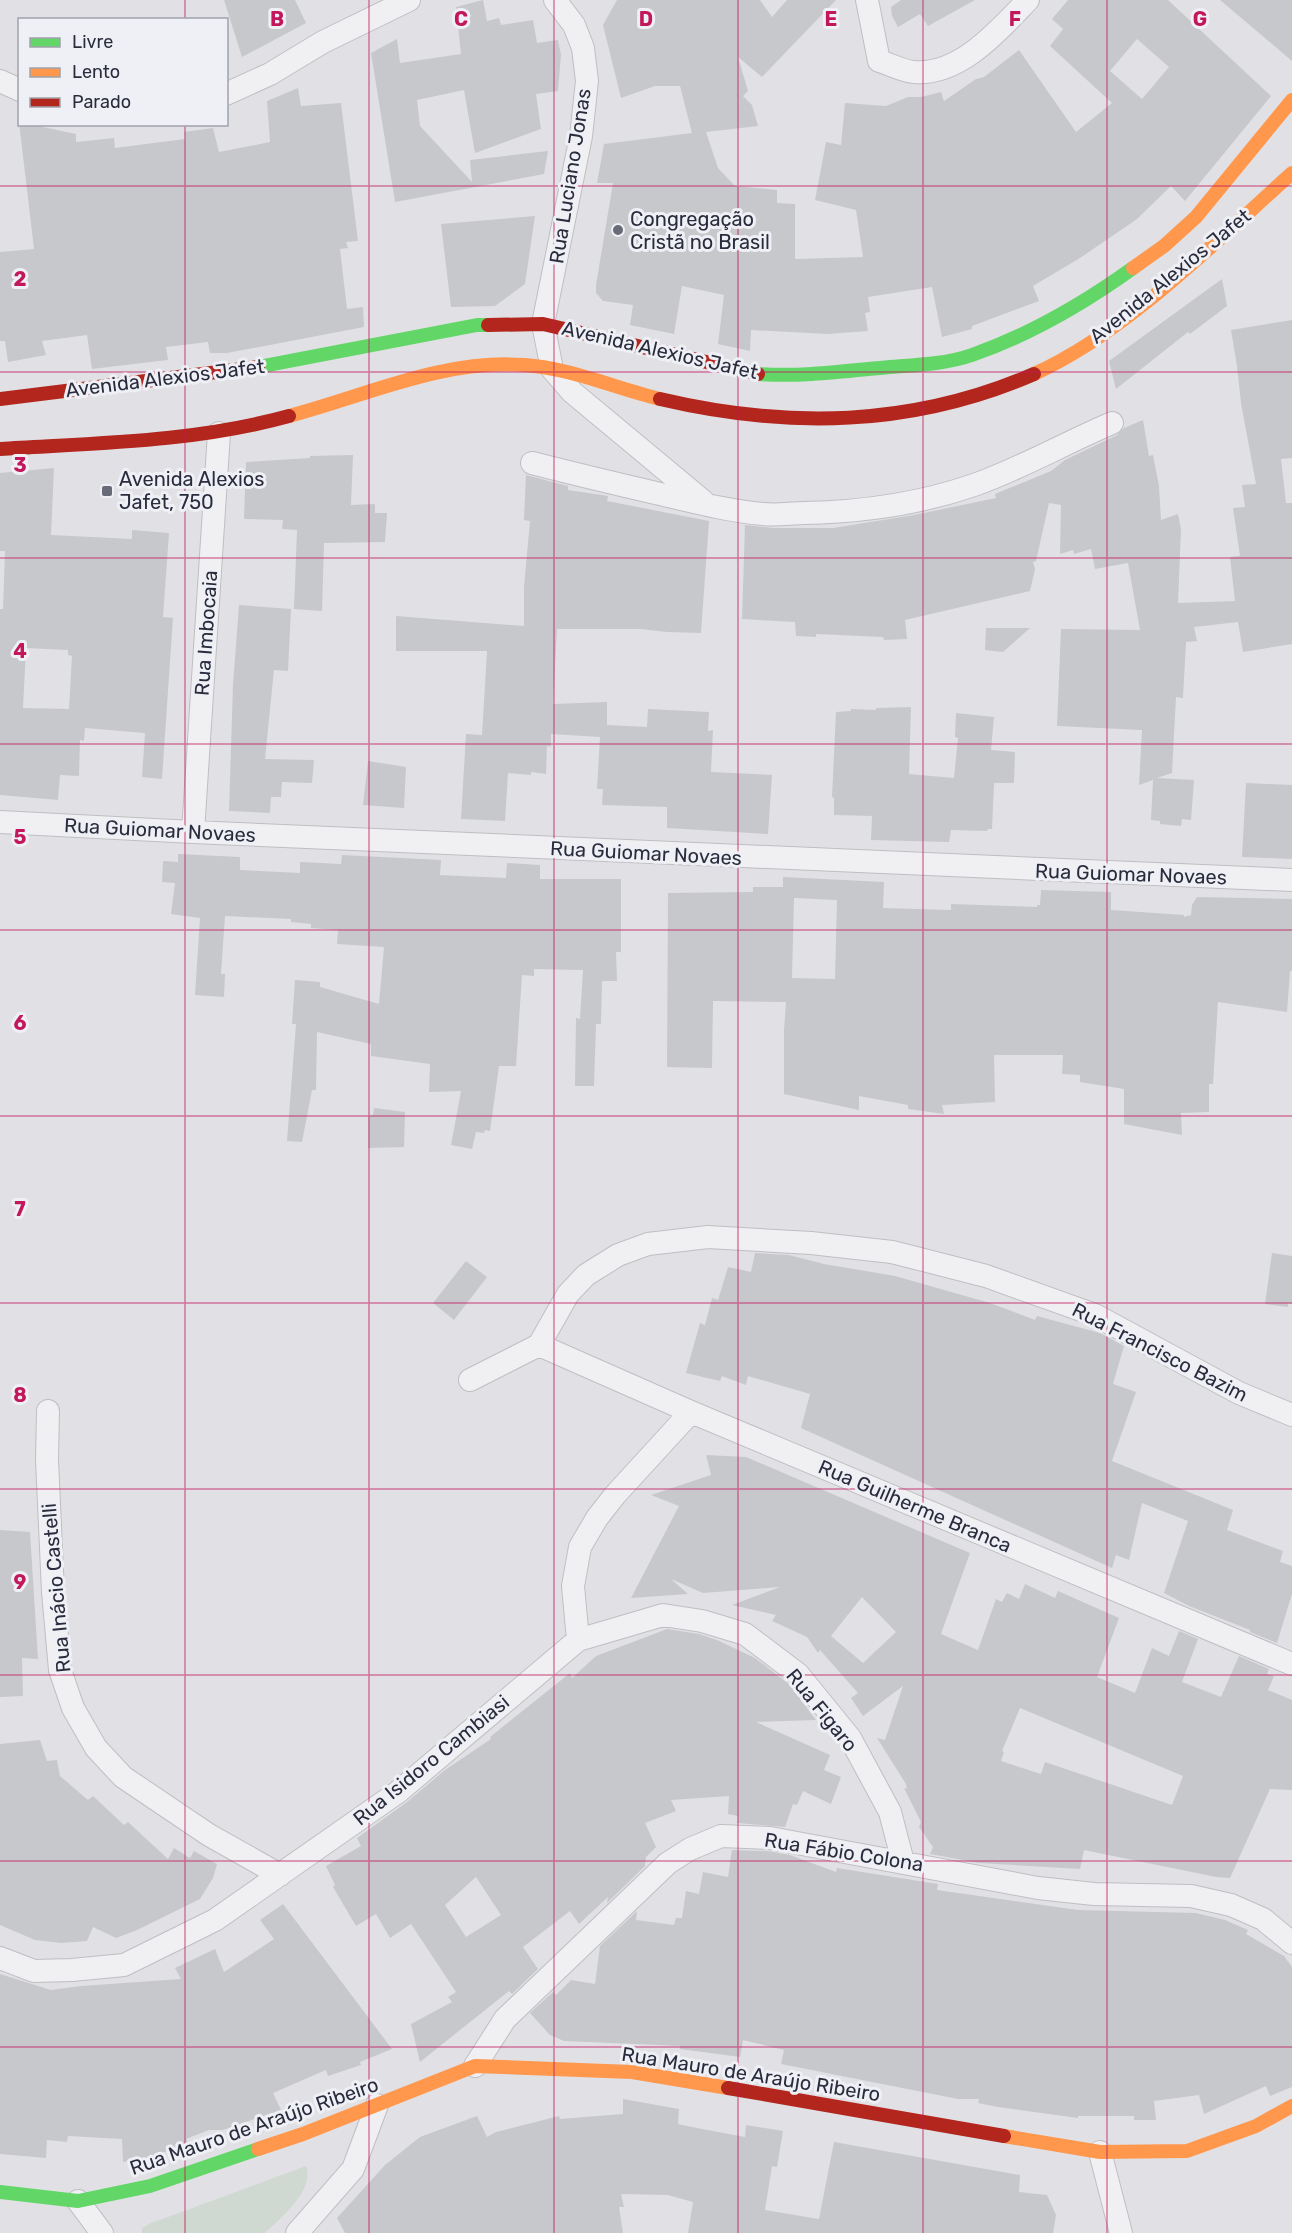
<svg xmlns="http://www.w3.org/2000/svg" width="1292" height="2233" viewBox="0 0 1292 2233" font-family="Rubik,sans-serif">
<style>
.green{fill:#cfd8d1}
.building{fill:#c7c8cc;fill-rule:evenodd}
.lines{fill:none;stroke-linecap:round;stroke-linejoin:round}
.street-casing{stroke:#bfbfc3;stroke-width:24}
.street{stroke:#f0f0f3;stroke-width:22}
.fast{stroke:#63d668;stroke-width:14}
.slow{stroke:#ff974d;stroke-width:14}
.jam{stroke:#b3261e;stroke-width:14}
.grid{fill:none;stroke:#c2185b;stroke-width:1.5;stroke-opacity:0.55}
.poi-dot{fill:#6a6b78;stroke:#eff0f5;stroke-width:2}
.labels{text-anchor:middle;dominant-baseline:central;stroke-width:6;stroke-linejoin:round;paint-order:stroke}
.street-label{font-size:20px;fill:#2a2c3d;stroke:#eff0f5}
.poi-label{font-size:20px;fill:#2a2c3d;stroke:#eff0f5;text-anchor:start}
.grid-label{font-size:20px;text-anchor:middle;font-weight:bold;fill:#c2185b;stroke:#eff0f5;stroke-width:6;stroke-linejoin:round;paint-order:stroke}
</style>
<rect width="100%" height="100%" fill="#e1e1e5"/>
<path class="green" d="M 306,2166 C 315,2190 281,2218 265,2233 L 142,2233 L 142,2228 L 149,2224 Z"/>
<path class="building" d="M 224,0 L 295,0 L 306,23 L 242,57 Z
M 483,0 L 487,21 L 499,18 L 501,25 L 533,20 L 537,43 L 558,40 L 561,55 L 558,91 L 536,94 L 541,129 L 475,153 L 464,90 L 417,100 L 420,126 L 472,182 L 470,160 L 548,151 L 544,174 L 395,202 L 371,53 L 397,39 L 400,63 L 461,54 L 456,7 Z
M 617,0 L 760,0 L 772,17 L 787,0 L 836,0 L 762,77 L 738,57 L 748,91 L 743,96 L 752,105 L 758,126 L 706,132 L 718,168 L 735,186 L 777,190 L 777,203 L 795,204 L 795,259 L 863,257 L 856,210 L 815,200 L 826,142 L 841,145 L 845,103 L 886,106 L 908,97 L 921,97 L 941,92 L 944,101 L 976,79 L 984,77 L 1019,50 L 1076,132 L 1112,103 L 1050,46 L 1063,29 L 1052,19 L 1068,0 L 1168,0 L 1271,96 L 1185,201 L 1171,186 L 1137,219 L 1080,258 L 1033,286 L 1039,301 L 972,326 L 972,329 L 942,337 L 932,287 L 868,297 L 870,312 L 865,313 L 868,331 L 828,334 L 751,330 L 750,351 L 718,344 L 724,295 L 682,286 L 674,334 L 630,325 L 633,305 L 603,301 L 596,293 L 596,285 L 613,183 L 597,183 L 604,144 L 692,133 L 680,86 L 655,86 L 621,98 L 603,25 ZM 1137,39 L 1169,67 L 1142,99 L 1110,71 Z
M 901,0 L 975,0 L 928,26 L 920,14 L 898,27 L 892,16 L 891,7 Z
M 1220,0 L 1292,0 L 1292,61 Z
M 298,88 L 301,106 L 341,103 L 358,241 L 346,242 L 348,248 L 340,249 L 347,309 L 363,307 L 364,327 L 227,353 L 210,353 L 208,342 L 166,347 L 168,360 L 92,369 L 87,335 L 42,341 L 46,355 L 8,362 L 5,341 L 0,341 L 0,252 L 34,249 L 19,122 L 20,124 L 29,124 L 76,134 L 76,142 L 114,138 L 115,148 L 185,139 L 184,132 L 213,128 L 219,152 L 270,142 L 267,101 Z
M 535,216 L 525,284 L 495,306 L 451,307 L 441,224 Z
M 1222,279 L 1227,306 L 1190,334 L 1188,332 L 1116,389 L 1109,361 Z
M 1292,320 L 1292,458 L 1281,459 L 1286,503 L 1292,503 L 1292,644 L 1243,652 L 1238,622 L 1194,627 L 1197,641 L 1186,642 L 1183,698 L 1176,697 L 1172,773 L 1157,778 L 1194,780 L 1191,820 L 1182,819 L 1181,826 L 1160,824 L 1160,821 L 1151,820 L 1153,780 L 1139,785 L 1142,730 L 1057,726 L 1061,629 L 1140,630 L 1128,563 L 1095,569 L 1091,549 L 1074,554 L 1073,550 L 1060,554 L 1061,505 L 1049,503 L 1036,561 L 1033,562 L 1035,569 L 1030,591 L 905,620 L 907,639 L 884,640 L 883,637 L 816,634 L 816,637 L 796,636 L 795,622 L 742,619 L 745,525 L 773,528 L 833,528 L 914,515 L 996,498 L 995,494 L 1051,471 L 1065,460 L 1117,435 L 1124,428 L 1143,420 L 1149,456 L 1153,455 L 1159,486 L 1161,520 L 1178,514 L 1181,529 L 1178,603 L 1235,601 L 1230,557 L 1240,556 L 1233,508 L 1245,507 L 1242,485 L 1256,484 L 1241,403 L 1237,366 L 1231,330 Z
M 353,455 L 351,505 L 375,504 L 375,513 L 387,513 L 385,542 L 324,543 L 322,611 L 294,609 L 297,530 L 282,529 L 283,520 L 244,519 L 246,462 L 310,458 L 310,456 Z
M 54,468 L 51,535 L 132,539 L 132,530 L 169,533 L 163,617 L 173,618 L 162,779 L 142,777 L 145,733 L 85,728 L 84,741 L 80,740 L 79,776 L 60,775 L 58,800 L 0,795 L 0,609 L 3,609 L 5,551 L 0,551 L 0,473 ZM 26,648 L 68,650 L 68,655 L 72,656 L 69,709 L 23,708 Z
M 526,475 L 568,486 L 568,490 L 608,496 L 607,501 L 709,521 L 701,633 L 667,632 L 641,629 L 557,629 L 553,704 L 607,702 L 607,725 L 647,727 L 648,709 L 709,712 L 708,731 L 713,730 L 711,772 L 772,775 L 768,834 L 667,828 L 667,807 L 602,805 L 603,789 L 597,789 L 600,737 L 551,734 L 551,747 L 547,746 L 546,774 L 531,772 L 531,775 L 508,773 L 505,821 L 461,819 L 466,734 L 482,735 L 487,651 L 396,651 L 396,616 L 524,626 L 524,587 L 530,521 L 524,520 Z
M 239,605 L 291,609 L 288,671 L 274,670 L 265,759 L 314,760 L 312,783 L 282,782 L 281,797 L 271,797 L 270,813 L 229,811 L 233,685 Z
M 986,628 L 1030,628 L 1003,652 L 985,650 Z
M 911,707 L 909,774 L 954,778 L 958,738 L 955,737 L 956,713 L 994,717 L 991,750 L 1015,752 L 1014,783 L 994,783 L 992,829 L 988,829 L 987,831 L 951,830 L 949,842 L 871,840 L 872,816 L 834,815 L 834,798 L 832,797 L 836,712 L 851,711 L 851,709 L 876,710 L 876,708 Z
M 368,761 L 406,767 L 404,808 L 363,805 Z
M 1246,783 L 1292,785 L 1292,859 L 1242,857 Z
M 178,854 L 240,857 L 240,870 L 300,873 L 300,862 L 341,864 L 342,855 L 441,860 L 440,875 L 506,878 L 507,863 L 540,865 L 540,879 L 621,879 L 621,952 L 616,952 L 617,981 L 602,981 L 601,1024 L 596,1024 L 594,1086 L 575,1086 L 576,1018 L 580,1019 L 583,970 L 534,969 L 534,976 L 522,975 L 516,1066 L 499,1066 L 490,1131 L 485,1130 L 484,1133 L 476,1132 L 472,1149 L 451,1145 L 461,1091 L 429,1092 L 430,1064 L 371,1056 L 371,1044 L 317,1032 L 316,1090 L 312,1090 L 302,1142 L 287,1141 L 296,1024 L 292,1024 L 295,980 L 320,982 L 320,987 L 379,1004 L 384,947 L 337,944 L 338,930 L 311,928 L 311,924 L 291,922 L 291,919 L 225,916 L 221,974 L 225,974 L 224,997 L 195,995 L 200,918 L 171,914 L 175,883 L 162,882 L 163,861 L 178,862 Z
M 783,877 L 884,882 L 883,908 L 951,910 L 951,904 L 1037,907 L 1037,905 L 1040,905 L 1041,890 L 1111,892 L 1111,910 L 1184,915 L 1184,917 L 1191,915 L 1192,905 L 1197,897 L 1292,899 L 1292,971 L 1290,971 L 1287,1012 L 1218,1002 L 1213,1084 L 1209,1084 L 1209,1112 L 1181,1113 L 1182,1135 L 1124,1124 L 1124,1089 L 1080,1082 L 1080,1075 L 1062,1074 L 1063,1055 L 994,1055 L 995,1102 L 942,1105 L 944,1114 L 908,1109 L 908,1105 L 859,1096 L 859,1110 L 784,1094 L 784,1030 L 786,1002 L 713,1001 L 712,1068 L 667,1067 L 668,893 L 753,892 L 753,887 L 783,887 ZM 794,898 L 837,900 L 835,979 L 792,978 Z
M 374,1108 L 405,1112 L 404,1147 L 368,1148 L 368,1115 L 373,1115 Z
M 755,1253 L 789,1255 L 824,1264 L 895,1276 L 990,1303 L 1035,1320 L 1037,1316 L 1100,1333 L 1124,1346 L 1113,1384 L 1136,1392 L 1112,1461 L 1233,1510 L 1227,1530 L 1283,1551 L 1280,1562 L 1292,1566 L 1292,1594 L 1277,1643 L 1250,1632 L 1250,1630 L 1189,1606 L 1164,1593 L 1188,1521 L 1142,1503 L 1129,1560 L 1116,1555 L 1112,1568 L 801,1428 L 810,1394 L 748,1376 L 746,1385 L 722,1376 L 720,1381 L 686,1373 L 700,1323 L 705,1325 L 712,1298 L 718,1300 L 728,1267 L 751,1272 Z
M 1272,1253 L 1292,1256 L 1292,1304 L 1288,1303 L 1288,1307 L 1265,1304 Z
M 466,1261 L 487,1277 L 454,1320 L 433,1303 Z
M 706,1455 L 746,1457 L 970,1553 L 941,1634 L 978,1650 L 996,1599 L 1002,1602 L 1007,1593 L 1019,1599 L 1025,1584 L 1055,1598 L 1058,1591 L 1119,1618 L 1097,1677 L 1135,1693 L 1152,1648 L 1169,1656 L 1179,1631 L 1198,1639 L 1182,1682 L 1221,1697 L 1239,1656 L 1269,1669 L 1267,1674 L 1274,1676 L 1268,1690 L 1292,1700 L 1292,1790 L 1270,1789 L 1230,1878 L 1216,1877 L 1084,1850 L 1080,1869 L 979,1863 L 930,1854 L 933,1847 L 919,1827 L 921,1822 L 904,1788 L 907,1789 L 906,1784 L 877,1738 L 885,1740 L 903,1686 L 863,1716 L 851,1698 L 858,1693 L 820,1650 L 818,1653 L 807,1637 L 772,1621 L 776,1615 L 732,1605 L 780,1587 L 703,1593 L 671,1579 L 688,1594 L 631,1598 L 679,1506 L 651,1495 L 711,1475 ZM 862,1597 L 896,1632 L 863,1663 L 831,1636 ZM 1020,1708 L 1183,1776 L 1172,1805 L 1045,1762 L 1041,1774 L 1001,1761 L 1004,1752 L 1002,1751 Z
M 0,1530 L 30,1532 L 38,1659 L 22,1658 L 23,1696 L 0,1697 Z
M 667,1629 L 699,1634 L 717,1640 L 755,1658 L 789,1684 L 816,1720 L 756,1722 L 830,1755 L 824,1770 L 841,1777 L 831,1804 L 803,1791 L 797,1805 L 793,1804 L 785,1827 L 737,1823 L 738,1816 L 728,1814 L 729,1796 L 671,1800 L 676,1811 L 645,1823 L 656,1847 L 646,1857 L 645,1866 L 607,1903 L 608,1897 L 579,1924 L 570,1911 L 523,1947 L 538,1969 L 512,1994 L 509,1991 L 420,2062 L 411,2024 L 452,2002 L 448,1997 L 456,1992 L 411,1924 L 390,1938 L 376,1914 L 356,1926 L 333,1887 L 335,1885 L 326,1866 L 361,1846 L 357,1838 L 407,1802 L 445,1770 L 491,1739 L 490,1737 L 570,1673 L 572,1678 L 596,1656 ZM 476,1877 L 501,1915 L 466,1937 L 445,1905 Z
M 40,1740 L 47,1761 L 57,1760 L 60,1776 L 88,1800 L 93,1796 L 124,1825 L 128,1822 L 168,1859 L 174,1848 L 190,1858 L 194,1851 L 217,1864 L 213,1878 L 200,1899 L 137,1930 L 116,1938 L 93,1927 L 87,1941 L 61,1943 L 35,1940 L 0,1925 L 0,1744 Z
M 732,1850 L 768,1851 L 790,1855 L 836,1872 L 837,1868 L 938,1884 L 937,1890 L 1078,1910 L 1196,1913 L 1225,1920 L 1248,1930 L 1246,1934 L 1284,1956 L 1292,1967 L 1292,2087 L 1270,2096 L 1266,2086 L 1204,2114 L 1199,2095 L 1154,2101 L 1156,2120 L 1134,2120 L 1134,2116 L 1078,2116 L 1078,2118 L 998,2107 L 978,2103 L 979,2099 L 958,2099 L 781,2064 L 784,2050 L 743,2040 L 740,2057 L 680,2049 L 680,2046 L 564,2041 L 550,2035 L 530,2013 L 553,1992 L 556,1995 L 571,1980 L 595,1984 L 600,1946 L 637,1911 L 636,1920 L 674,1925 L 676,1918 L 682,1918 L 686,1891 L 699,1894 L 703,1872 L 728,1877 Z
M 283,1904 L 392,2049 L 360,2062 L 361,2065 L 328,2076 L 326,2070 L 273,2093 L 281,2110 L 223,2130 L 209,2130 L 186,2139 L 188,2143 L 149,2158 L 123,2162 L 122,2139 L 68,2136 L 67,2142 L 47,2140 L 46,2158 L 0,2154 L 0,1974 L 51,1990 L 81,1986 L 181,1979 L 175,1968 L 215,1949 L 224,1972 L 274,1939 L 260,1920 Z
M 623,2099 L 679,2109 L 678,2124 L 697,2128 L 745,2137 L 746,2125 L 783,2131 L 777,2167 L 772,2166 L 765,2210 L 819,2219 L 834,2142 L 1020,2175 L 1019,2192 L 1047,2195 L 1056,2215 L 1053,2233 L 688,2233 L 693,2202 L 668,2195 L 621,2194 L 624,2207 L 619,2207 L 623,2233 L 345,2233 L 337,2218 L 385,2165 L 420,2137 L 477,2116 L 487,2137 L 496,2132 L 559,2116 L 560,2119 L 623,2114 Z"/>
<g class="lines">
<defs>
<path id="street" d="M 555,0 L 574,25 L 583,48 L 587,81 L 581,136 L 543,324 L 552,369 L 572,392 L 703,501
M 867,0 L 879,61 C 890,64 902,71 914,72 C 960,76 999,30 1028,0
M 0,81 L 20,90
M 226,94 L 270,74 L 323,42 L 409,0
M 532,463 C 575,474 617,484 660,494 C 694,502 728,511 763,514 C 777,516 791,513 804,513 C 863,512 919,504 974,485 C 1022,468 1065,443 1112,423
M 0,822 L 193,832 L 1292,880
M 193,832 L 219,433
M 539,1345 L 568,1294 L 586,1275 L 618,1255 L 648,1244 L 708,1237 L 811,1243 L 892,1252 L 986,1276 L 1095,1315 L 1239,1393 L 1292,1415
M 539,1345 L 691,1412 L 1292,1664
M 470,1380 L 539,1345
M 48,1411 L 47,1460 L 53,1592 L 60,1670 L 73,1708 L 96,1748 L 123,1777 L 209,1835 L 280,1875
M 578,1640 L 663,1615 L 702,1621 L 745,1634 L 798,1674 L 850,1738 L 890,1812 L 903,1862
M 0,1958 L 34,1971 L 72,1970 L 124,1965 L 215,1920 L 398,1792 L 578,1640 L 573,1586 L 580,1547 L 597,1518 L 615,1495 L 691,1412
M 475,2066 L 505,2019 L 668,1863 L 690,1849 L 721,1836 L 770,1838 L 1038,1888 L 1094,1894 L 1191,1896 L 1231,1905 L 1263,1919 L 1292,1943
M 1100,2152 L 1121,2233
M 78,2201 L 102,2233
M 297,2233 L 353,2169 L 377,2105"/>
</defs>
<use href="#street" class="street-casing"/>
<use href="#street" class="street"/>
<path class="fast" d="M 258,367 L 477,325 L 488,325
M 758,374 C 802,377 846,371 890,367 C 917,365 946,364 972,355 C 1029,335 1083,304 1133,268
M 0,2192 L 78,2201 L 150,2186 L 258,2149"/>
<path class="slow" d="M 1133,268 L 1164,246 L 1196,217 L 1292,100
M 1034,374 C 1127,332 1216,241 1292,173
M 289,416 C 365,396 443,359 524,365 C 570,368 615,388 660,399
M 1004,2136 L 1100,2152 L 1187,2151 L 1256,2126 L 1292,2106
M 258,2149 L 303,2134 L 475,2066 L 632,2072 L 728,2088"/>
<path class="jam" d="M 488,325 L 543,324 L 758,374
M 0,399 L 258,367
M 660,399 C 788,429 912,427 1034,374
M 0,449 C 97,443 195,442 289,416
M 728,2088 L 1004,2136"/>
</g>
<path class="grid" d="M 185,0 L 185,20M 369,0 L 369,2233M 554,0 L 554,2233M 738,0 L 738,2233M 923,0 L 923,2233M 1107,0 L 1107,2233M 185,124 L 185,2233M 0,186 L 1292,186M 0,372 L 1292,372M 0,558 L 1292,558M 0,744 L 1292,744M 0,930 L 1292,930M 0,1116 L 1292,1116M 0,1303 L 1292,1303M 0,1489 L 1292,1489M 0,1675 L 1292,1675M 0,1861 L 1292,1861M 0,2047 L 1292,2047"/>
<g class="poi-dot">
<circle cx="618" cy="230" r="6"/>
<rect x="101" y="485" width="12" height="12" rx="3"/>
</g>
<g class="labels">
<g class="street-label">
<text transform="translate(570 176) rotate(-81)">Rua Luciano Jonas</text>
<text transform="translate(1170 276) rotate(-39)">Avenida Alexios Jafet</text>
<text transform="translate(660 350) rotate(13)">Avenida Alexios Jafet</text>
<text transform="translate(165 378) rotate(-7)">Avenida Alexios Jafet</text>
<text transform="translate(206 633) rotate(-86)">Rua Imbocaia</text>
<text transform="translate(160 830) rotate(3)">Rua Guiomar Novaes</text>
<text transform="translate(646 853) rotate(3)">Rua Guiomar Novaes</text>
<text transform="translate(1131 874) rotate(2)">Rua Guiomar Novaes</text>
<text transform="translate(1160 1352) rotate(27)">Rua Francisco Bazim</text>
<text transform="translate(915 1506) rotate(23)">Rua Guilherme Branca</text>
<text transform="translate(56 1588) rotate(-95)">Rua Inácio Castelli</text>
<text transform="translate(822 1710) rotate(51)">Rua Figaro</text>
<text transform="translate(431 1760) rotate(-39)">Rua Isidoro Cambiasi</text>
<text transform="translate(844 1852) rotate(9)">Rua Fábio Colona</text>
<text transform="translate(751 2074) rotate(9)">Rua Mauro de Araújo Ribeiro</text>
<text transform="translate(254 2126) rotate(-19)">Rua Mauro de Araújo Ribeiro</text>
</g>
<g class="poi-label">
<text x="630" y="219">Congregação<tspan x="630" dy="23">Cristã no Brasil</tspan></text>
<text x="119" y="479">Avenida Alexios<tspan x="119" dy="23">Jafet, 750</tspan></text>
</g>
</g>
<g class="grid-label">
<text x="277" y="26">B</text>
<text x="461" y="26">C</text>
<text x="646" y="26">D</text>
<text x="831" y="26">E</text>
<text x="1015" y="26">F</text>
<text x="1200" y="26">G</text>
<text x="20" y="286">2</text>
<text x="20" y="472">3</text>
<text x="20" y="658">4</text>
<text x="20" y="844">5</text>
<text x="20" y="1030">6</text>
<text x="20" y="1216">7</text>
<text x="20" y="1402">8</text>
<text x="20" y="1589">9</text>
</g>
<rect x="18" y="18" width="210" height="108" fill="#eff0f5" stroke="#a0a2ab" stroke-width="1.5"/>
<rect x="30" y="38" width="30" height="9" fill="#63d668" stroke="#a0a2ab" stroke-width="1.5"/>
<text x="72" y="48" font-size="18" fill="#2a2c3d">Livre</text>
<rect x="30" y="68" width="30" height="9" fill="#ff974d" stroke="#a0a2ab" stroke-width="1.5"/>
<text x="72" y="78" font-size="18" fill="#2a2c3d">Lento</text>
<rect x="30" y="98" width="30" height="9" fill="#b3261e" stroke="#a0a2ab" stroke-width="1.5"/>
<text x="72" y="108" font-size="18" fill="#2a2c3d">Parado</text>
</svg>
